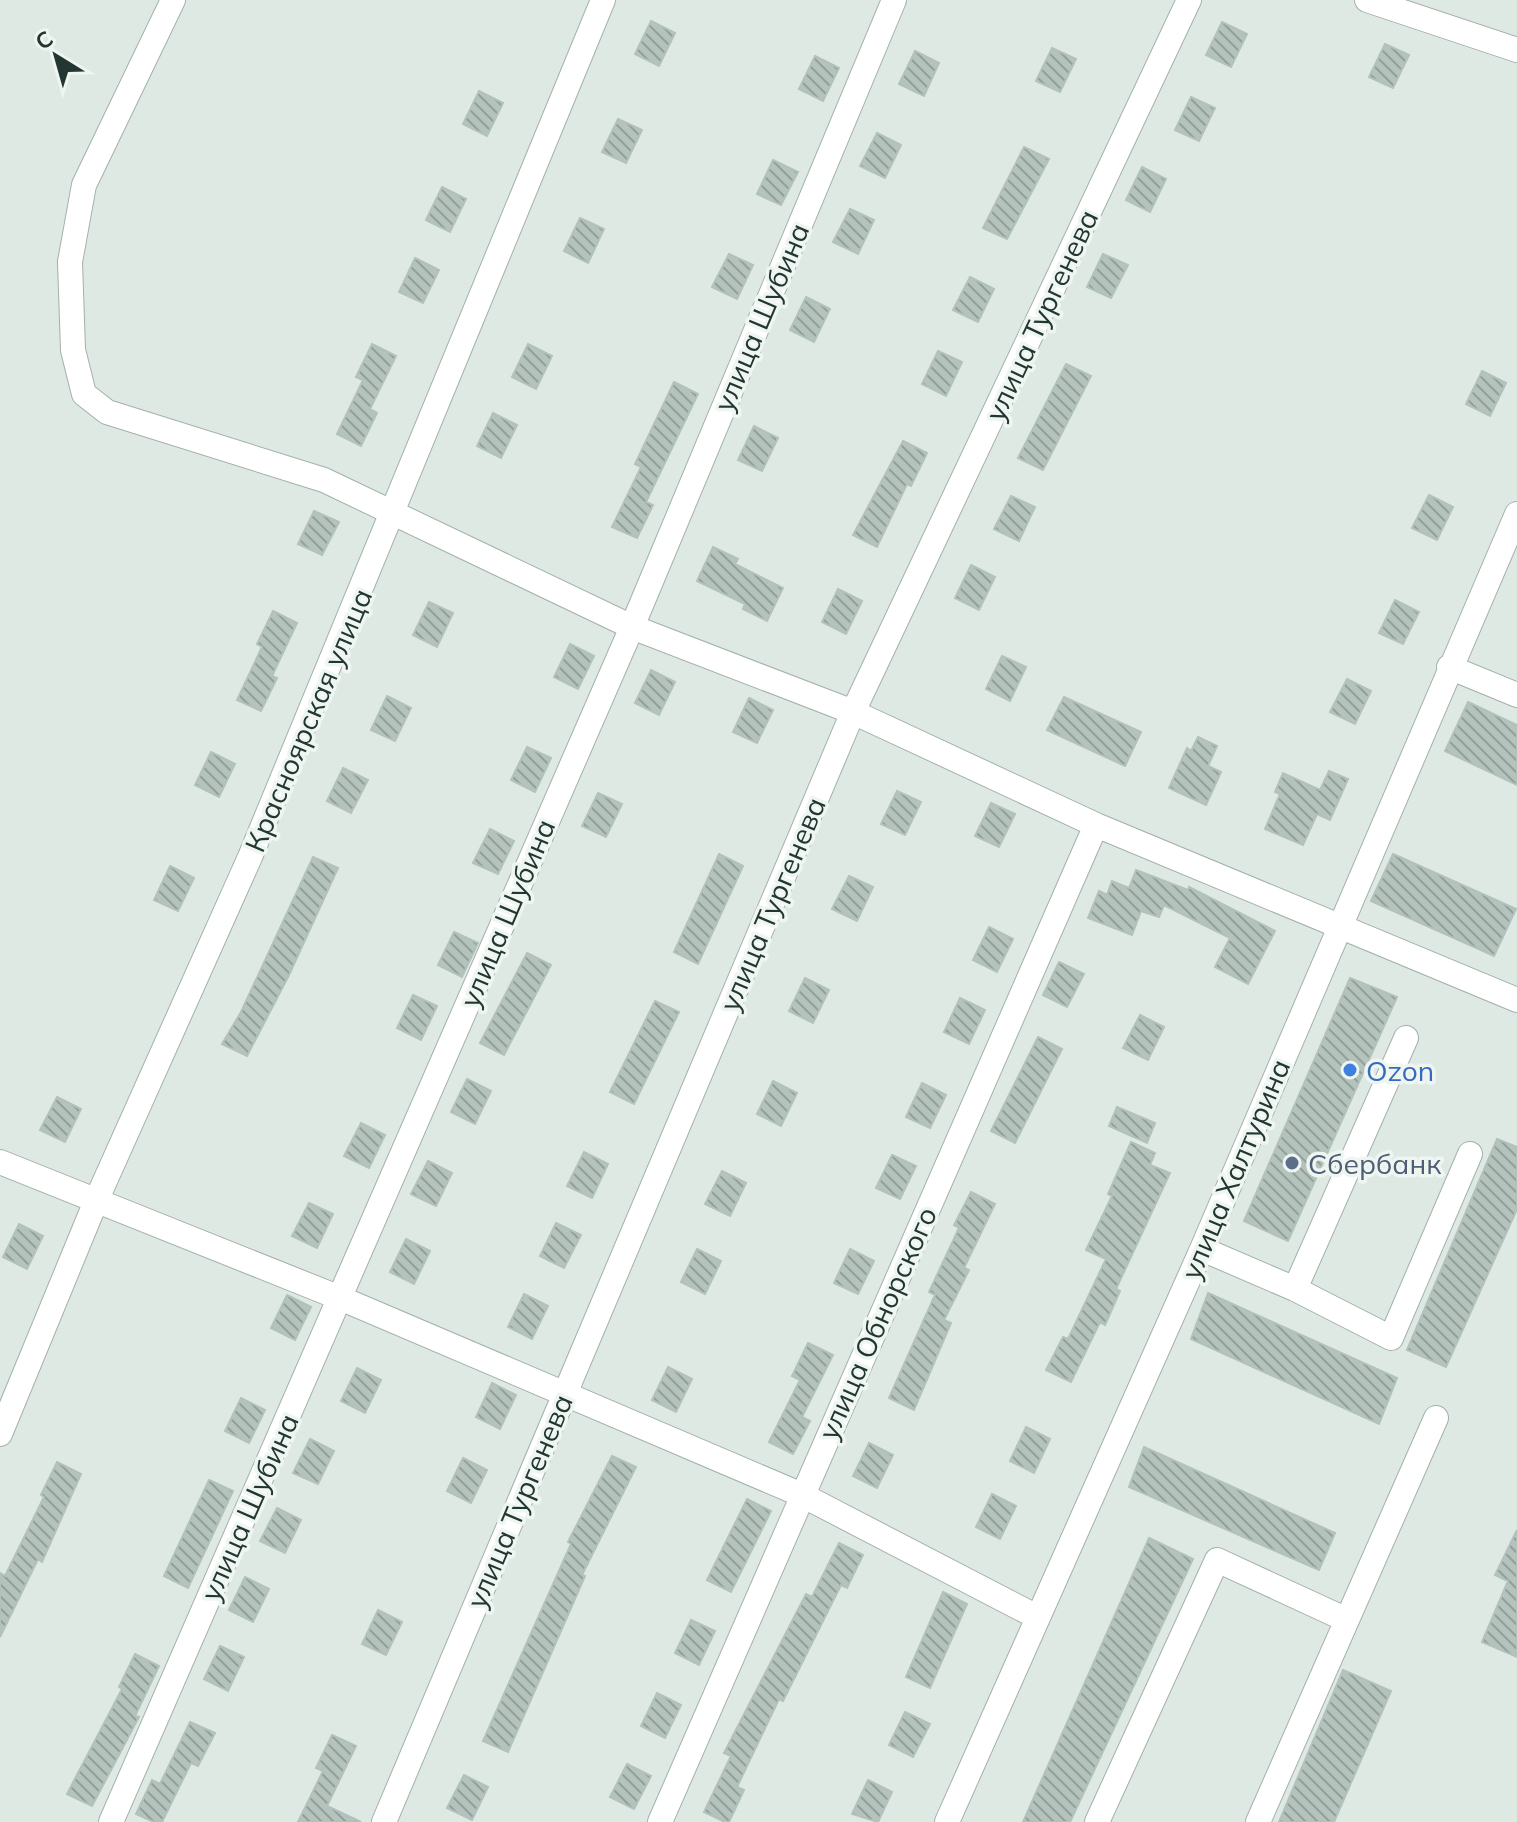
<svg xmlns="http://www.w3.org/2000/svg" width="1517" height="1822" viewBox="0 0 1517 1822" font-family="Mulish,sans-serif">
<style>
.building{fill:url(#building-back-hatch);stroke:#b2c1bb;stroke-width:2}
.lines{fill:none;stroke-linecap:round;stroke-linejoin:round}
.minor-casing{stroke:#a3b0ab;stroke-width:26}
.minor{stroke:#fff;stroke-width:24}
.shop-dot{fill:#3f7fe0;stroke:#eff6f2;stroke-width:3}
.service-dot{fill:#5c6f8a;stroke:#eff6f2;stroke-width:3}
.labels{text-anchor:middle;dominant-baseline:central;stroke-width:7;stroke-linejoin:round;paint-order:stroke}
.street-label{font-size:28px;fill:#223731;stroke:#eff6f2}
.shop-label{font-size:28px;fill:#366cbe;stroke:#eff6f2;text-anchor:start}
.service-label{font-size:28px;fill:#4e5e75;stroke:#eff6f2;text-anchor:start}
</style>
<defs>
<pattern id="building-back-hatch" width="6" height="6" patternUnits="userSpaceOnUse" patternTransform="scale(2)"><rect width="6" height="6" fill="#b5c3bd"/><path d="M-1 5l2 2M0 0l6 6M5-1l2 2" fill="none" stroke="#939f9a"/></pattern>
</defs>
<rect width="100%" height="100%" fill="#dfe9e4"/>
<path class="building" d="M 651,21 L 675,33 L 659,66 L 635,54 Z
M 1222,22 L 1247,34 L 1231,67 L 1206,55 Z
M 1385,44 L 1409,55 L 1393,88 L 1369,77 Z
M 1052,48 L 1076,59 L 1060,92 L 1036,81 Z
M 915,51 L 939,63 L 924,96 L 899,84 Z
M 815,56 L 839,68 L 823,101 L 799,89 Z
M 479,91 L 503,103 L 487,136 L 463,124 Z
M 1191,97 L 1215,108 L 1199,141 L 1175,130 Z
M 618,119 L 642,130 L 626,163 L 602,152 Z
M 877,133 L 901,145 L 885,178 L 860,166 Z
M 1024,147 L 1049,159 L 1007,239 L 983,228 Z
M 773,160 L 798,172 L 781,205 L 757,194 Z
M 1142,167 L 1166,179 L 1150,212 L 1126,200 Z
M 442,187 L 466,199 L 450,232 L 426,220 Z
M 850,209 L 874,220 L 858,254 L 833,242 Z
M 580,218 L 604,229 L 588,263 L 564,251 Z
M 729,254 L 753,265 L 737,299 L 712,287 Z
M 1103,254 L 1128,265 L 1111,298 L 1087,287 Z
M 415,258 L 439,270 L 423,303 L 399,292 Z
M 970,277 L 994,289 L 978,322 L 953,310 Z
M 806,297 L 830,309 L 814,342 L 790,330 Z
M 372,344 L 396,356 L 370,409 L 377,413 L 361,446 L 337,434 L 363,380 L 356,377 Z
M 528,344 L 552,356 L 536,389 L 512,377 Z
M 938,351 L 962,362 L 946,396 L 922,384 Z
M 1066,364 L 1091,376 L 1043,470 L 1018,458 Z
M 1482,371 L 1506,383 L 1490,416 L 1466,404 Z
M 674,382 L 698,394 L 646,502 L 653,505 L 637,538 L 612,527 L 641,467 L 635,464 Z
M 493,413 L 517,425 L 501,458 L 477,446 Z
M 754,426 L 778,438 L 762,471 L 738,460 Z
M 903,441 L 927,453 L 911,486 L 907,484 L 877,547 L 853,535 Z
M 1429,495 L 1453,507 L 1437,540 L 1412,528 Z
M 1011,496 L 1035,507 L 1019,541 L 994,529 Z
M 314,511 L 339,522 L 322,555 L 298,544 Z
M 713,547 L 738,559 L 735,564 L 783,588 L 767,621 L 743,609 L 745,604 L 697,581 Z
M 971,565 L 995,577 L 979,610 L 955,598 Z
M 838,589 L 862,601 L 846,634 L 822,622 Z
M 1395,600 L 1419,612 L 1403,644 L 1379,633 Z
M 429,602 L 453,613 L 437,647 L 413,635 Z
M 273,611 L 297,623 L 272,676 L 277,678 L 261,711 L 237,700 L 262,647 L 257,644 Z
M 570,644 L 594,656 L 578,689 L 554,677 Z
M 1002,656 L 1026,667 L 1010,701 L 986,689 Z
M 651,670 L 675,682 L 659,715 L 635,703 Z
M 1347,679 L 1371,691 L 1355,724 L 1330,712 Z
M 387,696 L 411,708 L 395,741 L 371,730 Z
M 1064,697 L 1141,732 L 1125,766 L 1047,730 Z
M 749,698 L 773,710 L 757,743 L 733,732 Z
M 1468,702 L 1517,725 L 1517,785 L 1445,751 Z
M 1198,737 L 1217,746 L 1208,766 L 1221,772 L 1206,805 L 1169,788 L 1187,748 L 1191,751 Z
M 527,747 L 551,758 L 535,792 L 511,780 Z
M 211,752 L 235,764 L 219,797 L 195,785 Z
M 343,768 L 368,780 L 351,813 L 327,801 Z
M 1329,771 L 1348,779 L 1330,820 L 1317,814 L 1303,845 L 1265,829 L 1280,794 L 1275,792 L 1283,773 L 1320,790 Z
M 897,791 L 921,802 L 905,835 L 881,824 Z
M 598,793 L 622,804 L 606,837 L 582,826 Z
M 991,803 L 1015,814 L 999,847 L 975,836 Z
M 490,829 L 514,841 L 498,874 L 473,863 Z
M 719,854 L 743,866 L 698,964 L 674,952 Z
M 1393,854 L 1516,909 L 1494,956 L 1371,901 Z
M 313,857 L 338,868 L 289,975 L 247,1056 L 222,1044 L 241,1012 Z
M 170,866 L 194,878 L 178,911 L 154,900 Z
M 1136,870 L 1188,890 L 1189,887 L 1275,931 L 1248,984 L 1215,967 L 1230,938 L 1164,905 L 1159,917 L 1141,911 L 1132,935 L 1088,918 L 1099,891 L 1107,895 L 1112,881 L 1129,888 Z
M 849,876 L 873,887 L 857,921 L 832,909 Z
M 989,927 L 1013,939 L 997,972 L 973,960 Z
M 454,932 L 478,943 L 462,977 L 438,965 Z
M 527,953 L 551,965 L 504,1055 L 480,1043 Z
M 1059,962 L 1084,974 L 1067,1007 L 1043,995 Z
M 805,978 L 829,990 L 813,1023 L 789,1011 Z
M 1350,978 L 1397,997 L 1288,1241 L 1244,1221 Z
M 413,995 L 437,1006 L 421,1040 L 397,1028 Z
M 960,998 L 985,1010 L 969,1044 L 944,1032 Z
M 655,1001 L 679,1012 L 634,1104 L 610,1092 Z
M 1140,1015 L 1164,1027 L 1148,1060 L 1123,1048 Z
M 1038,1037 L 1062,1049 L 1015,1143 L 991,1131 Z
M 467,1079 L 491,1091 L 475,1124 L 451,1112 Z
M 773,1081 L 797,1093 L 781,1126 L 757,1114 Z
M 922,1083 L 946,1095 L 930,1128 L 906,1117 Z
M 57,1097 L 81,1109 L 65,1142 L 40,1130 Z
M 1117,1107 L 1155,1123 L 1147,1143 L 1109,1126 Z
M 361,1123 L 385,1135 L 369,1168 L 344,1156 Z
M 1497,1139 L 1517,1147 L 1517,1209 L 1446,1367 L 1407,1350 Z
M 1131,1142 L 1155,1153 L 1150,1165 L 1170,1173 L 1116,1289 L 1120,1291 L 1105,1325 L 1100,1322 L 1071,1382 L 1046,1370 L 1063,1337 L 1068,1339 L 1106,1259 L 1086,1250 L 1112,1196 L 1108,1194 Z
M 584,1152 L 608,1164 L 592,1198 L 567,1186 Z
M 892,1155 L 916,1166 L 900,1199 L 876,1188 Z
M 428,1161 L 452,1173 L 436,1206 L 411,1194 Z
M 722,1171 L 746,1183 L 730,1216 L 705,1204 Z
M 971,1192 L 995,1204 L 964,1268 L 969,1270 L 944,1320 L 951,1323 L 914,1410 L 889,1398 L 935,1295 L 929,1292 L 959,1228 L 954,1225 Z
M 309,1203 L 333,1214 L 317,1248 L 292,1236 Z
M 556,1223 L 581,1235 L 564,1268 L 540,1256 Z
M 19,1224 L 43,1236 L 27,1269 L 3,1257 Z
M 406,1239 L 430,1251 L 414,1284 L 390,1272 Z
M 697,1249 L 721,1261 L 705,1294 L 681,1282 Z
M 850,1249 L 874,1261 L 858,1294 L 834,1283 Z
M 1208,1293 L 1397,1378 L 1379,1424 L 1191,1339 Z
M 524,1294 L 548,1306 L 532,1339 L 508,1327 Z
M 287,1295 L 311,1307 L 295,1340 L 271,1328 Z
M 808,1343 L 833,1355 L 802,1417 L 810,1421 L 793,1454 L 769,1442 L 800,1380 L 792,1376 Z
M 668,1367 L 692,1379 L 676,1412 L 652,1400 Z
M 357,1368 L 381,1380 L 365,1413 L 341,1401 Z
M 492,1383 L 516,1395 L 500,1429 L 476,1417 Z
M 241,1398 L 265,1410 L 249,1443 L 225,1431 Z
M 1026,1427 L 1050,1439 L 1034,1473 L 1010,1461 Z
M 310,1439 L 334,1451 L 318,1484 L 293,1473 Z
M 869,1443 L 893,1455 L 877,1488 L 853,1476 Z
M 1144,1447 L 1335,1533 L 1319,1570 L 1129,1487 Z
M 612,1456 L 636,1467 L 582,1575 L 585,1576 L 508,1752 L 483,1741 L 571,1544 L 568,1542 Z
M 463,1458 L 487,1470 L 471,1503 L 447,1491 Z
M 57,1462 L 81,1474 L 42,1562 L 38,1559 L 0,1637 L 0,1573 L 5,1576 L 44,1497 L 41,1495 Z
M 209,1480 L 233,1491 L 188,1588 L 164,1576 Z
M 992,1494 L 1016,1506 L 1000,1539 L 976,1527 Z
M 747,1499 L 771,1511 L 731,1592 L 707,1580 Z
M 277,1508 L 301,1520 L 285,1553 L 260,1541 Z
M 1517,1530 L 1517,1657 L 1482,1642 L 1508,1581 L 1495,1575 Z
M 1149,1538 L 1193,1559 L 1070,1822 L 1023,1822 Z
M 839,1543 L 863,1555 L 847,1588 L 841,1585 L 783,1701 L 779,1699 L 737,1787 L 744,1790 L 729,1822 L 725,1822 L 704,1812 L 731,1756 L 724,1753 L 806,1594 L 812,1597 Z
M 245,1577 L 269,1589 L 253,1622 L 229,1610 Z
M 943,1592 L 967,1604 L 930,1688 L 906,1677 Z
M 378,1610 L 402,1622 L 386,1655 L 362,1644 Z
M 691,1620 L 715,1631 L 699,1665 L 675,1653 Z
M 220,1646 L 244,1657 L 228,1691 L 204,1679 Z
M 135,1654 L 159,1666 L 135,1716 L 139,1717 L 92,1806 L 67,1794 L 122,1689 L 119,1687 Z
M 1343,1670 L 1391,1691 L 1334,1822 L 1279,1822 Z
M 657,1693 L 681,1705 L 665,1738 L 641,1726 Z
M 905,1712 L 930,1724 L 913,1757 L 889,1745 Z
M 190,1722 L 215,1733 L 198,1766 L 191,1763 L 162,1822 L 154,1822 L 136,1814 L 152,1780 L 160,1784 Z
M 332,1735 L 356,1746 L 327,1806 L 361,1822 L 298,1822 L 323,1771 L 316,1768 Z
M 627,1764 L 651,1776 L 634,1809 L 610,1797 Z
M 464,1775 L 488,1787 L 472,1820 L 447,1808 Z
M 868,1780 L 892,1792 L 878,1822 L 852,1814 Z"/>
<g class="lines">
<defs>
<path id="minor" d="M 173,0 L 84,185 L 70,262 L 73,350 L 84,394 L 107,412 L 324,480 L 632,627 L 853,712 L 1096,825 L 1517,1000
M 1367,0 L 1517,50
M 1449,667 L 1517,695
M 0,1162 L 340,1298 L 802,1495 L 1037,1617
M 1202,1249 L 1295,1289 L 1406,1038
M 1295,1289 L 1391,1338 L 1470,1154
M 0,1434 L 96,1201 L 250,857 L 603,0
M 111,1822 L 632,627 L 894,0
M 384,1822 L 853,712 L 1189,0
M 660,1822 L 1096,825
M 947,1822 L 1202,1249 L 1517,514
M 1097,1822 L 1217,1560 L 1347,1620
M 1258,1822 L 1436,1418"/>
</defs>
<use href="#minor" class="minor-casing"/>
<use href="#minor" class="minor"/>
</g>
<circle class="shop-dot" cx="1350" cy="1070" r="8"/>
<circle class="service-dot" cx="1292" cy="1163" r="8"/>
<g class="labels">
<g class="street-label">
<text transform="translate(1041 315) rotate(-65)">улица Тургенева</text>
<text transform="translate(761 317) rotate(-67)">улица Шубина</text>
<text transform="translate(308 720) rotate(-67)">Красноярская улица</text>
<text transform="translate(772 904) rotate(-67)">улица Тургенева</text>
<text transform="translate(507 913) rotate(-67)">улица Шубина</text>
<text transform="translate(1235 1169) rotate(-67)">улица Халтурина</text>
<text transform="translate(877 1323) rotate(-66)">улица Обнорского</text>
<text transform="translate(519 1501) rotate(-67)">улица Тургенева</text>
<text transform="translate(249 1507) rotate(-66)">улица Шубина</text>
</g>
<g class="shop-label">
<text x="1366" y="1070">Ozon</text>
</g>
<g class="service-label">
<text x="1308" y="1163">Сбербанк</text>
</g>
</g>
<g transform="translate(56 56) rotate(323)" stroke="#eff6f2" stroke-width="6" paint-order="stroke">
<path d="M0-6L14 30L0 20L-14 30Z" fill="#223731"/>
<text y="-12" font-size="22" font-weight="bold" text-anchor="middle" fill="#223731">С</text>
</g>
</svg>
